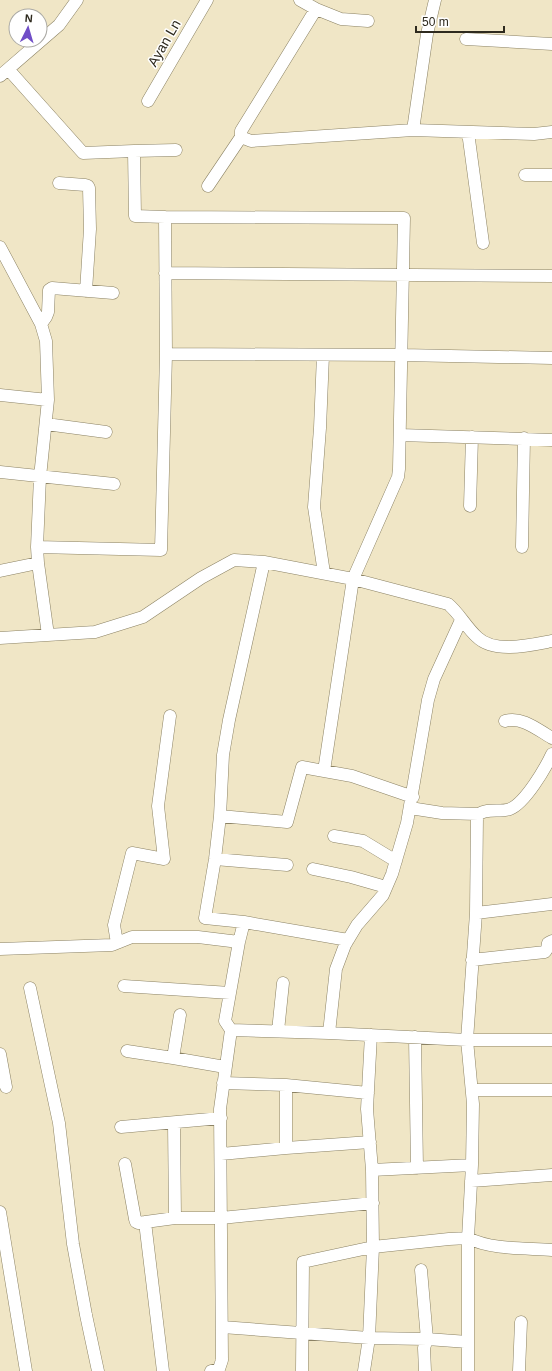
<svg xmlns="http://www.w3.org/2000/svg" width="552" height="1371" viewBox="0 0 552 1371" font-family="Arial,sans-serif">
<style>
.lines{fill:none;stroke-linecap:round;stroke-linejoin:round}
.minor-casing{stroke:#8b8264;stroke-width:13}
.minor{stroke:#fff;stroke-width:12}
.labels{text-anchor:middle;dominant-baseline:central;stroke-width:3;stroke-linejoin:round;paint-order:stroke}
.street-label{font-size:14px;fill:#2e2a1e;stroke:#fff}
</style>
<rect width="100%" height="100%" fill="#f0e6c6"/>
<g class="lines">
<defs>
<path id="minor" d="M 300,0 L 316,9 L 341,19 L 368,21
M 466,39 L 552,44
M 8,69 L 83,153 L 134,151
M 0,76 L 59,25 L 77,0
M 148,101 L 207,0
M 413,130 L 427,34 L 435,0
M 468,132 L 483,243
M 241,137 L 251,141 L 413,130 L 534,134 L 552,132
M 525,175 L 552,175
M 59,183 L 85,185 L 88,186 L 89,188 L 90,229 L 86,291
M 208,186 L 241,137 L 241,131 L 316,9
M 165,217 L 135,216 L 134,151 L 176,150
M 0,247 L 41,324 L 46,341 L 48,400 L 40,477 L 37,547 L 38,563 L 48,635
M 165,273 L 552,276
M 41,324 L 46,317 L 48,312 L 49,290 L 52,288 L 113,293
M 166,354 L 402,355 L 552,358
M 323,355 L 320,428 L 314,507 L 324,573
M 0,395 L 48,400
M 46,424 L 106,432
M 400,435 L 552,440
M 0,472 L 114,484
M 470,506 L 472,437
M 37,547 L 161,550 L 166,354 L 165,217 L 404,218 L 399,469 L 398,477 L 353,579 L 324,771
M 522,547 L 524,438
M 264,562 L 229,720 L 223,755 L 220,816 L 287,822 L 302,767 L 352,776 L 413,797
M 0,571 L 38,563
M 0,638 L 95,632 L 143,617 L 201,578 L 234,560 L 264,562 L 353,579 L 448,604 C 459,613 466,627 477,637 C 494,654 531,645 552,641
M 505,721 C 522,716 538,730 552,738
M 410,808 L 442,813 L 478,814
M 220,816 L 215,859 L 205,918 L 244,922
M 334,836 L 363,841 L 396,861
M 215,859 L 287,865
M 313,869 L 351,877 L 386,887
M 476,913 L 552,904
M 117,943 L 114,925 L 132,853 L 164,859 L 158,806 L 170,716
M 0,949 L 112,945 L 132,937 L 198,937 L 239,942 L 244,922 L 348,940
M 472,960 L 545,952 L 547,949 L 548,943 L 552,941
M 124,986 L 230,993
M 30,988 L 59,1123 L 73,1244 L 86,1315 L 98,1371
M 231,1030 L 329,1033 L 467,1040 L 552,1040
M 278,1031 L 283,983
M 329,1033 L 336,969 L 345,945 L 357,925 L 383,895 L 392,874 L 407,823 L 428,700 L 434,679 L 461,620
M 371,1035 L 367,1109 L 372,1170 L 373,1247 L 449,1239 L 468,1238 L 472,1165
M 415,1037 L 417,1168
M 127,1051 L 173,1058 L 225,1067
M 0,1054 L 6,1087
M 173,1058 L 180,1015
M 223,1083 L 286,1085 L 368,1093
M 286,1085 L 286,1148 L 370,1142
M 472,1090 L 552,1090
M 174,1123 L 175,1218
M 121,1127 L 221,1118
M 221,1154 L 286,1148
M 125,1164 L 135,1219 L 136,1222 L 138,1223 L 175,1218 L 221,1218 L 373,1203
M 372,1170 L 472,1165 L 473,1104 L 467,1040 L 476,913 L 477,816 C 484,807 500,813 510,809 C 525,803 545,769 552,754
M 471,1181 L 552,1175
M 0,1212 L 26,1371
M 145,1222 L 163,1371
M 421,1270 L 427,1339 L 424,1348 L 425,1371
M 222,1327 L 369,1338 L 364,1371
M 211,1371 L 219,1369 L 222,1360 L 220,1109 L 231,1030 L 225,1021 L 239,942
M 302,1371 L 303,1262 L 373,1247 L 369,1338 L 427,1339 L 468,1342
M 468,1371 L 468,1238 C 492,1250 526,1248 552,1250
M 519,1371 L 521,1322"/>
</defs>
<use href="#minor" class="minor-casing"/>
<use href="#minor" class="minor"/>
</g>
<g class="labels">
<g class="street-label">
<text transform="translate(164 43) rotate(-60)">Ayan Ln</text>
</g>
</g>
<g transform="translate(28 28) rotate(5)"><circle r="19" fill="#ffffff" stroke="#abaaa5"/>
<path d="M0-3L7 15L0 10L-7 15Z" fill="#704ec7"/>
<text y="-6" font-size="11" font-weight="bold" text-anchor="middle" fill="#2e2a1e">N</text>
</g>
<path d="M416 26v6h88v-6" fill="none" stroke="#2e2a1e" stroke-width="2"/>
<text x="422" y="26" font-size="12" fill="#2e2a1e" stroke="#ffffff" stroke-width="3" paint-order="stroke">50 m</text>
</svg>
